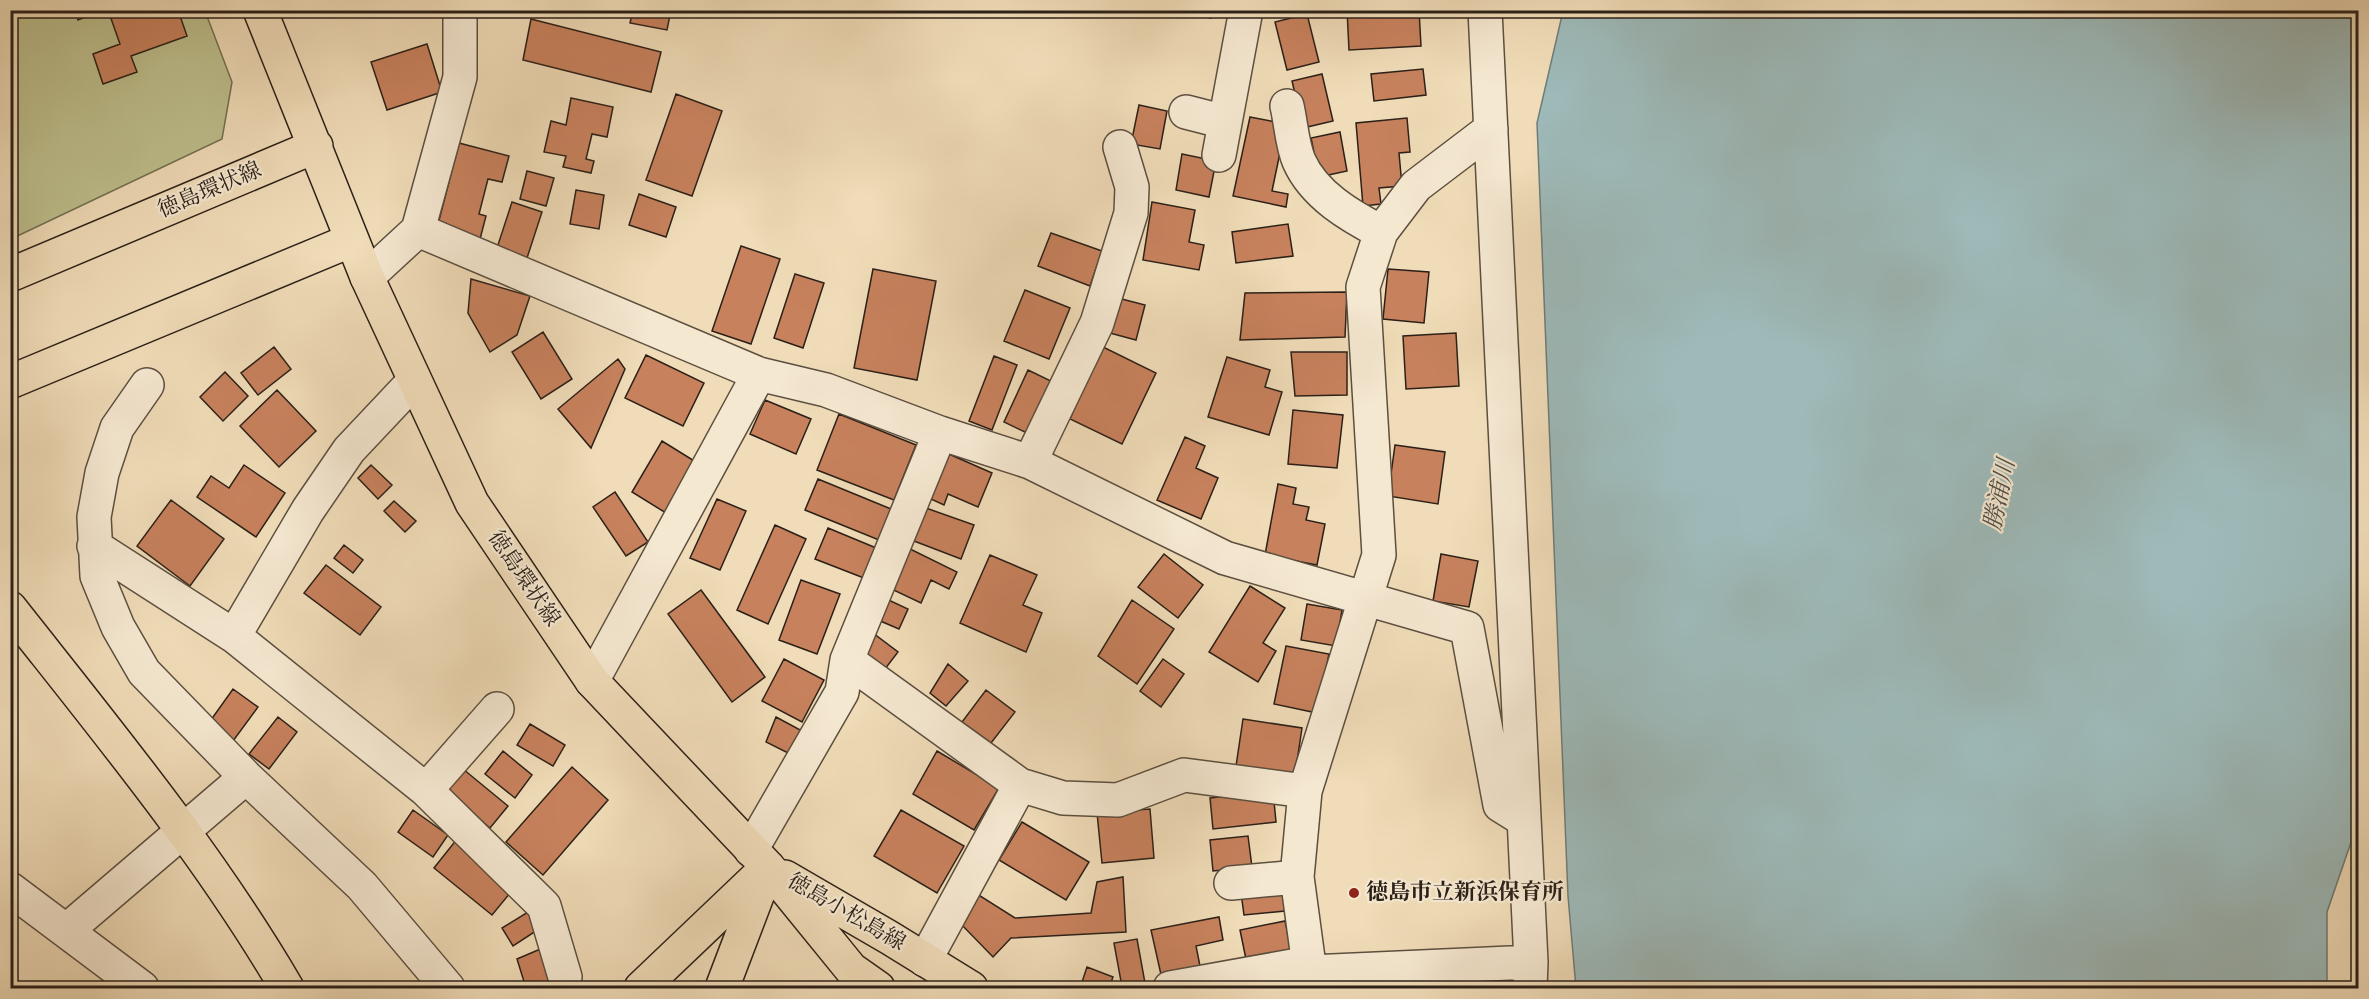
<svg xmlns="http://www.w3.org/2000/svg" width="2369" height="999" viewBox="0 0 2369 999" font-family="Vollkorn,'Noto Serif JP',serif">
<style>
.green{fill:#bdbf8d;stroke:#747052;stroke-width:1.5}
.water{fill:#9db9b8;stroke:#6f7c78;stroke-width:1.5}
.building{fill:#c7815d;stroke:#2b2018;stroke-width:1.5}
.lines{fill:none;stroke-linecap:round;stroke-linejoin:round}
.minor-casing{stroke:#5c4f40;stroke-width:36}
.major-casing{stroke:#2b2018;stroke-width:36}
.minor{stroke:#f5e8d1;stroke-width:33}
.major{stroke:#f0dcb8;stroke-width:33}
.poi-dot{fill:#8f2418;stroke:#f5e8d1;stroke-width:2}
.labels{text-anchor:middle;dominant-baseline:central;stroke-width:4.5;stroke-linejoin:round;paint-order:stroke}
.street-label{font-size:22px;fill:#2b2018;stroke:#f5e8d1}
.poi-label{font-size:22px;font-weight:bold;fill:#2b2018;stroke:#f5e8d1;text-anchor:start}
.water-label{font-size:24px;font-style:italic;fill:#4d4e48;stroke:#f5e8d1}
</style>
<rect width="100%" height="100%" fill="#f0dcb8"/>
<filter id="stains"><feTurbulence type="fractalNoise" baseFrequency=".00333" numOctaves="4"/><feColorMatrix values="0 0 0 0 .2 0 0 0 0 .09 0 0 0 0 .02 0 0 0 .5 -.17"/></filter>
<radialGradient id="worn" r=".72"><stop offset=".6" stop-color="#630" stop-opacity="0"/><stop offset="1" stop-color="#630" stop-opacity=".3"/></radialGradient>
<path class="green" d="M 11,11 L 205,11 L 232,82 L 222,139 L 11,239 Z"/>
<path class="water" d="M 1563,11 L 2358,11 L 2358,822 L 2327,912 L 2327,988 L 1576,988 L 1568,896 L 1537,123 Z"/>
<path class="building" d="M 75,10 L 103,10 L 78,20 Z
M 108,10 L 178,10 L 187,36 L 131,56 L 137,72 L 103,84 L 93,54 L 120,44 Z
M 633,10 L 671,10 L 667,30 L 630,23 Z
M 1174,10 L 1212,10 L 1211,18 Z
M 1347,10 L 1419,10 L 1421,46 L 1349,50 Z
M 1307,14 L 1319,62 L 1287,70 L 1275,22 Z
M 531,19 L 661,52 L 651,92 L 523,60 Z
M 427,44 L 442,92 L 387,110 L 371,62 Z
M 1423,69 L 1426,95 L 1374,101 L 1371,74 Z
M 1322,74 L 1333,121 L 1303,128 L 1292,81 Z
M 676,94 L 722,111 L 692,196 L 646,180 Z
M 571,98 L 613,107 L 607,137 L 592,134 L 586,159 L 594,161 L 591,173 L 563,167 L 566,156 L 544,152 L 551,121 L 566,125 Z
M 1139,105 L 1167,111 L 1160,149 L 1131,144 Z
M 1250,117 L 1286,124 L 1272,191 L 1288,194 L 1286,207 L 1233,196 Z
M 1407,118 L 1410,152 L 1399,153 L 1402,186 L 1379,188 L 1381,204 L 1363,206 L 1356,123 Z
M 1340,132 L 1347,171 L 1319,177 L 1311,138 Z
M 459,143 L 509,156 L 502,182 L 488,179 L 479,214 L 486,216 L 479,243 L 436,232 Z
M 1182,154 L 1216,161 L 1209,197 L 1176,190 Z
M 527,171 L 554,178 L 546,206 L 520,199 Z
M 576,190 L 604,195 L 599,229 L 570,224 Z
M 639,194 L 676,207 L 666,237 L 629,225 Z
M 512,202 L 542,212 L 527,258 L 497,248 Z
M 1152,202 L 1195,210 L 1189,242 L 1204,245 L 1199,270 L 1143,260 Z
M 1288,224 L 1293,256 L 1236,263 L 1232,232 Z
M 1051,233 L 1102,251 L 1090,286 L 1038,266 Z
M 741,246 L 780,259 L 751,344 L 712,331 Z
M 873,269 L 936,281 L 917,380 L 854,368 Z
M 1388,269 L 1429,272 L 1424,323 L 1383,319 Z
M 795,274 L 824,283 L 803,348 L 774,338 Z
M 471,279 L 530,296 L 517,335 L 490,352 L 468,313 Z
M 1025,290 L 1070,308 L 1049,359 L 1004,341 Z
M 1347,292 L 1345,337 L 1240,340 L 1245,293 Z
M 1118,298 L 1145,305 L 1136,340 L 1106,332 Z
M 543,332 L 572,379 L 541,399 L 512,352 Z
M 1456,333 L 1459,386 L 1406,389 L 1403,336 Z
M 1101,346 L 1156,373 L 1122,444 L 1070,419 Z
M 274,347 L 291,369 L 258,395 L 241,373 Z
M 1291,352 L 1347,352 L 1347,395 L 1295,396 Z
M 646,355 L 704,383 L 683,426 L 625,398 Z
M 994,356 L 1017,365 L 992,430 L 969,421 Z
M 1227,357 L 1270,370 L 1265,387 L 1282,392 L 1269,435 L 1208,417 Z
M 618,359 L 625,369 L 591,448 L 558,409 Z
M 1028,370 L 1053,382 L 1029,434 L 1004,422 Z
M 225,372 L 248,396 L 223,421 L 200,397 Z
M 277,390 L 316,431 L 279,467 L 240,426 Z
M 765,400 L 811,419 L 796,454 L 750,434 Z
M 1293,410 L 1343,415 L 1337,468 L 1288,464 Z
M 839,414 L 916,445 L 894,500 L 817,470 Z
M 1185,437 L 1205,446 L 1196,468 L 1218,478 L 1201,519 L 1157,500 Z
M 662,441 L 696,462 L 666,513 L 632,492 Z
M 1395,445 L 1445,452 L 1438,504 L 1388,496 Z
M 942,451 L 992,473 L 978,507 L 948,494 L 944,505 L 922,495 Z
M 244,465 L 285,493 L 256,537 L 197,497 L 211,476 L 229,488 Z
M 371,465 L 392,485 L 378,499 L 358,478 Z
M 818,479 L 891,509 L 879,540 L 805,510 Z
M 1278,484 L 1296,488 L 1293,504 L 1309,507 L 1306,520 L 1325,524 L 1317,565 L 1265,555 Z
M 615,492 L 648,542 L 626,556 L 593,507 Z
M 717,499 L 746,511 L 720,570 L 690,558 Z
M 171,500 L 224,539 L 190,586 L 137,546 Z
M 394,501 L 416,521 L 405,532 L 384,511 Z
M 926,508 L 974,525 L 961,559 L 914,541 Z
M 775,525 L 806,539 L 768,624 L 737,610 Z
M 828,528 L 881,550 L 869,580 L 815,559 Z
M 344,545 L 363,560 L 353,573 L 334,558 Z
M 904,546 L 957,572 L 949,589 L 931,580 L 921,603 L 885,586 Z
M 1164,554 L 1203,585 L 1178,618 L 1138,587 Z
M 1441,554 L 1478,561 L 1469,607 L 1433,601 Z
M 990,555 L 1037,575 L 1023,605 L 1042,613 L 1026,652 L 960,623 Z
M 326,565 L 381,607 L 360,635 L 304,593 Z
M 801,580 L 840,594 L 817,654 L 779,640 Z
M 1250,586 L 1285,608 L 1263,643 L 1276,651 L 1258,682 L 1209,652 Z
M 701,590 L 765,677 L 732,702 L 668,614 Z
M 880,596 L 908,609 L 899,629 L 871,617 Z
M 1132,600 L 1174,629 L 1137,684 L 1098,656 Z
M 1307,604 L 1342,610 L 1336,646 L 1301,640 Z
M 873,633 L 898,652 L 885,669 L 860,649 Z
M 1286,646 L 1329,654 L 1317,713 L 1274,704 Z
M 784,659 L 824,680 L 802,722 L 762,701 Z
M 1163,659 L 1184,674 L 1161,707 L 1140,691 Z
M 948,664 L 968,681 L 946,706 L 930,693 Z
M 233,689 L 258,707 L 233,741 L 208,724 Z
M 986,690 L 1015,712 L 991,743 L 962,722 Z
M 278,717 L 297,732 L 269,769 L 249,754 Z
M 776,717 L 804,732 L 792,755 L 766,742 Z
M 1243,719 L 1302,728 L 1295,775 L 1236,766 Z
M 530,724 L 565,745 L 553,766 L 517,745 Z
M 503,751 L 532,775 L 515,798 L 485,774 Z
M 937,751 L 999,788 L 974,830 L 913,794 Z
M 572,767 L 608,800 L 543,875 L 506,842 Z
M 463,769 L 508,806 L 490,828 L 445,791 Z
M 1273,791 L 1276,822 L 1213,829 L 1210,798 Z
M 1150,809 L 1154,858 L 1102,863 L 1097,813 Z
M 413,810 L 448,835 L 433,857 L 398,832 Z
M 901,810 L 964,846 L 937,893 L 874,856 Z
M 1022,822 L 1089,862 L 1066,900 L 999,860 Z
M 1248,836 L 1252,867 L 1213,871 L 1210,840 Z
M 457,839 L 515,887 L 492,915 L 434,868 Z
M 1123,877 L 1126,932 L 1011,938 L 993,957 L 958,921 L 974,892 L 1015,918 L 1091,913 L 1097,882 Z
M 1282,888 L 1285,911 L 1244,915 L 1241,893 Z
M 528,912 L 539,929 L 513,946 L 502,928 Z
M 1219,917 L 1223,940 L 1196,946 L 1201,971 L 1162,979 L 1151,930 Z
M 1285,921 L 1292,954 L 1247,964 L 1240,930 Z
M 1137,939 L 1145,983 L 1122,987 L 1114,943 Z
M 545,947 L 558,988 L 526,988 L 517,959 Z
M 1087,967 L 1113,977 L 1109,988 L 1080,988 Z
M 1466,984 L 1466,988 L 1426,988 Z"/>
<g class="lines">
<defs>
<path id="minor" d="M 1485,10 L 1531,962 L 1530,988
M 1287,106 C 1291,123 1292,145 1299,161 C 1314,195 1350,216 1381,232
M 1186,112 L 1225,122
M 1219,155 L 1246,10
M 418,230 L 759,374 L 826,390 L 940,433 L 1030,462 L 1225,558 L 1467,628 L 1500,805 L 1524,820
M 367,277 L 418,230 L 460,77 L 460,10
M 147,385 L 117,428 L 102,473 L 94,517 L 97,576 L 118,627 L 144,672 L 246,777 L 362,886 L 448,988
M 1030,462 L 1097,323 L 1131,213 L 1132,187 L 1120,147
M 94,546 L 234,636 L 426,790 L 544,906 L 565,977
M 234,636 L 308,510 L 349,450 L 414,381
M 847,660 L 1020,785 L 1063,798 L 1118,800 L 1184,775 L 1305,791
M 592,681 L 759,374
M 426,790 L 497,709
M 751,850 L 842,692 L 847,660 L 940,433
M 1231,883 L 1297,877
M 10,889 L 142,988
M 66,931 L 246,777
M 925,960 L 1020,785
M 1310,972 L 1531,962
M 1170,988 L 1309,963
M 1312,988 L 1297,877 L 1305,791 L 1379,555 L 1363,287 L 1381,232 L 1416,186 L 1491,129"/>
<path id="major" d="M 260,10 L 367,277 L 472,503 L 592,681 L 768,867 L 851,969 L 878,988
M 10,275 L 316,146
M 10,382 L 352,240
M 10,608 C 107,731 208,853 287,988
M 785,877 L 890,938 L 971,988
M 641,988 L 768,867
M 722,988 L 765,875"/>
</defs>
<use href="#minor" class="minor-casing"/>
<use href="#major" class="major-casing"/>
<use href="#minor" class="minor"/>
<use href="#major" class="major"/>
</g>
<circle class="poi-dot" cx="1354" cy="893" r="6"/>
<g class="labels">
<g class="street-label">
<text transform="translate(210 191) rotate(-23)">徳島環状線</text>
<text transform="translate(523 579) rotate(56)">徳島環状線</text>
<text transform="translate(846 913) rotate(30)">徳島小松島線</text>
</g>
<g class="poi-label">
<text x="1366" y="893">徳島市立新浜保育所</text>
</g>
<g class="water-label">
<text transform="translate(2001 495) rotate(-78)">勝浦川</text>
</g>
</g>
<rect width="2369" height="999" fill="none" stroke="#f0dcb8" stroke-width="36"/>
<rect x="12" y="12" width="2345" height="975" fill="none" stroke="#2b2018" stroke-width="3"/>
<rect x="18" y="18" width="2333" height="963" fill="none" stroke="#2b2018" stroke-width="1.5"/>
<rect width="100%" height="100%" filter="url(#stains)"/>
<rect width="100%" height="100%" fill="url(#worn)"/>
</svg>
